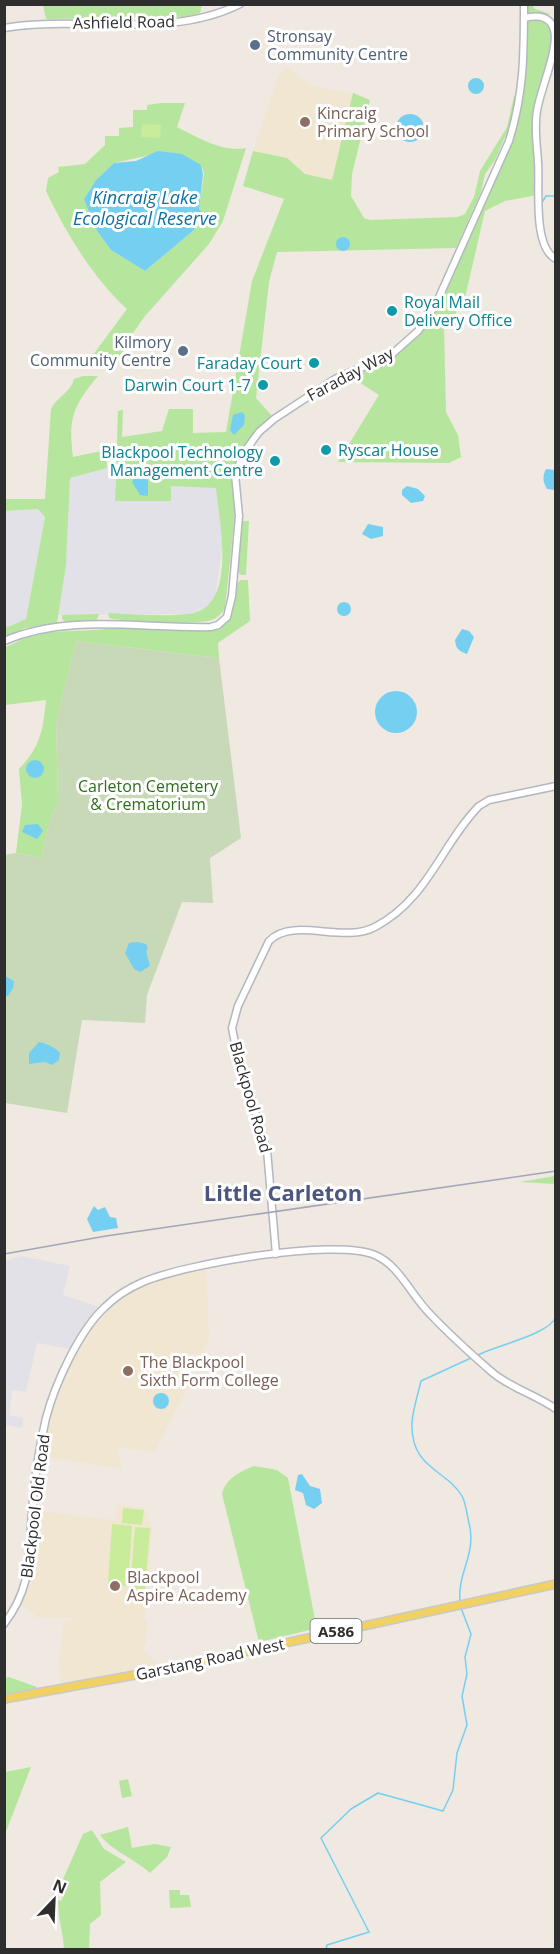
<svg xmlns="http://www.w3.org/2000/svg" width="560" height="1954" viewBox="0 0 560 1954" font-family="'Open Sans',sans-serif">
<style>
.industrial{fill:#e3e1e8}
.education{fill:#f0e6d1}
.green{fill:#b6e59e;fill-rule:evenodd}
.cemetery{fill:#c8d9b8}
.pitch{fill:#c9ec9a}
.water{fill:#75cff0}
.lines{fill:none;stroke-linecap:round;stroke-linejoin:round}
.stream{stroke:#75cff0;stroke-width:1.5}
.secondary-casing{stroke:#b4b7c1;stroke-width:9}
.primary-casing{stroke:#c9c9c9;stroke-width:10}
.secondary{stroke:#fff;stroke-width:6}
.primary{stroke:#f2d163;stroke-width:7}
.rail{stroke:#a3a6b8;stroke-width:1.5}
.service-dot{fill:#5c6f8a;stroke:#fff;stroke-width:2}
.education-dot{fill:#8d6e63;stroke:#fff;stroke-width:2}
.culture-dot{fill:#0f9aa8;stroke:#fff;stroke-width:2}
.labels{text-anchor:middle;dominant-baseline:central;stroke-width:6;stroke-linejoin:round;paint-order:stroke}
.shield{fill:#fff;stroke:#6d6d6d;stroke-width:1.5}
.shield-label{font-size:15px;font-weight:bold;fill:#2e2e2e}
.street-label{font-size:16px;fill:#2e2e2e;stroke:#fff}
.service-label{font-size:16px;fill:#4e5e75;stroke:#fff;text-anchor:start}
.education-label{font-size:16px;fill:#785e54;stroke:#fff;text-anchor:start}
.culture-label{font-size:16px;fill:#0d838f;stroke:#fff;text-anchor:end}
.park-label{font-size:16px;fill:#2c6e1b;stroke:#fff}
.water-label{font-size:18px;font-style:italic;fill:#0d6fa3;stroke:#fff}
.district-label{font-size:22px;font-weight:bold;fill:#4d5680;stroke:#fff}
</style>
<rect width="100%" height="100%" fill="#efe9e1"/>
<path class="industrial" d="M 107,468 L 115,469 L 115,500 L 171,501 L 171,486 L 216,487 L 222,519 L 222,548 L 215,599 L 207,607 L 189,614 L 58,615 L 66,565 L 70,478 Z
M 38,509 L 45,517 L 26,619 L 5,628 L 4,511 Z
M 21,1256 L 70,1266 L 63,1295 L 103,1308 L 76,1350 L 37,1343 L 26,1392 L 12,1390 L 9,1415 L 23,1418 L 22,1428 L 5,1425 L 5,1261 Z"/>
<path class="education" d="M 287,68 L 308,83 L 321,88 L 353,93 L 333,180 L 305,174 L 287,158 L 253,151 L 279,74 Z
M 206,1265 L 209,1338 L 202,1354 L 188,1355 L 193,1377 L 155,1452 L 116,1447 L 122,1469 L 40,1456 L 60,1380 L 80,1341 L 103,1308 L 145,1281 Z
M 117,1505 L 144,1508 L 152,1527 L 144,1620 L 147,1621 L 146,1644 L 143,1644 L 142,1648 L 162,1670 L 62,1690 L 59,1661 L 64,1620 L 73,1621 L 73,1618 L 34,1617 L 34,1613 L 18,1604 L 23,1596 L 32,1510 L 115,1520 Z"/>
<path class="green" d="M 202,4 L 200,13 L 188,17 L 46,19 L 43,5 Z
M 524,5 L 532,5 L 535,9 L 551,14 L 541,15 L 554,31 C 552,53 545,72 540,94 C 533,127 536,162 537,195 L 505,201 L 485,211 L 464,302 L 455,305 L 458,327 L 444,327 L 446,412 L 458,435 L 461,457 L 449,463 L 338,462 L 379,395 L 345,373 L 373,364 L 408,340 L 436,304 L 509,141 L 519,109 Z
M 353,93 L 370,100 L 352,174 L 351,196 L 364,218 L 370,220 L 458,217 L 465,214 L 474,197 L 480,171 L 507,127 L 514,96 L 517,97 L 508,130 L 495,160 L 485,174 L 481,192 L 456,248 L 277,252 L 269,282 L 256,398 L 272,416 L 247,442 L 230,476 L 235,496 L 235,513 L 225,608 C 221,614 218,618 211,620 C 197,625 125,622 109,618 L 108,613 C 134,614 162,617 188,614 C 239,609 219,521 216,488 L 171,486 L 171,501 L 115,501 L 118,411 L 123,410 L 122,437 L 162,431 L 169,409 L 193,409 L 193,433 L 226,432 L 252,281 L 284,199 L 243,186 L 253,151 L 287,158 L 305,174 L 332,180 Z
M 161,103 L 185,103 L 177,127 C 197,137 223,153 246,148 L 223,221 L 209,244 L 145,316 L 128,340 L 118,363 L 113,367 L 84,367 L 127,309 C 92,277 66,233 46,191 L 48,178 L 59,172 L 58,167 L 85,164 L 105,145 L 105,136 L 119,136 L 119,128 L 133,127 L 133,110 L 147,110 L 147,105 ZM 155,154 L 201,165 L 204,173 L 199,209 L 207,216 L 194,230 L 145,271 L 111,250 L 95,228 L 84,199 L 96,180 L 114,163 Z
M 83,376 L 98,376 C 73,406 68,418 73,457 L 106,450 L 107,468 L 70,478 L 66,565 L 57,623 L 25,628 L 5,637 L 5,628 L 26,619 L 45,517 L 38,509 L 5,511 L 5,499 L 45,499 L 51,409 C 57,397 71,392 74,379 Z
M 242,521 L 249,521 L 246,575 L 241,575 L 238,572 Z
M 241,580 L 248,580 L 250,621 L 218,643 L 219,658 L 76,641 L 56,722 L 58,802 L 49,824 L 41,858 L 16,853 L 22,805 L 19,769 C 41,746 43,730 46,700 L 5,705 L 4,648 C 13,644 22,639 30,636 C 61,628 94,633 124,626 L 213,627 L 227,617 L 237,583 Z
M 99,614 L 96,622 L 69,624 L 62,619 L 62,615 Z
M 555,1176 L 555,1184 L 520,1182 Z
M 254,1466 L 277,1470 L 288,1478 L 316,1625 L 314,1629 L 259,1642 L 222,1494 C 225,1479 241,1471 254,1466 Z
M 9,1677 L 37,1687 L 36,1689 L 5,1694 L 5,1678 Z
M 31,1767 L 5,1834 L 5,1772 Z
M 128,1779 L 132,1796 L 122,1798 L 119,1781 Z
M 128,1827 L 132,1848 L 154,1844 L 171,1847 L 167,1857 L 150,1873 C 134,1858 113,1852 100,1835 Z
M 92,1830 L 104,1849 L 126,1862 L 100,1882 L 101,1915 L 90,1924 L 89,1949 L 64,1949 C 63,1932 58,1918 58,1901 L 62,1900 L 64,1888 L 60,1886 L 83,1834 Z
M 169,1890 L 180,1890 L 180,1895 L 189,1895 L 191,1907 L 170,1908 Z"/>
<path class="cemetery" d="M 76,641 L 219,658 L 241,838 L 210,858 L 213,903 L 182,902 L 147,995 L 145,1023 L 82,1020 L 67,1113 L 5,1103 L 4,855 L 16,853 L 41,858 L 49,824 L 58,802 L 56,722 Z"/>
<path class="pitch" d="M 142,124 L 161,125 L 160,138 L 141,137 Z
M 123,1508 L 144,1510 L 142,1525 L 122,1523 Z
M 112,1524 L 132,1526 L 128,1586 L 108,1584 Z
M 135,1527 L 150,1528 L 145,1590 L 130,1589 Z"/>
<path class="water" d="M468 86a8 8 0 1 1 16 0a8 8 0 1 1-16 0Z
M396 128a14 14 0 1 1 28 0a14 14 0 1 1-28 0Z
M 158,151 L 182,154 L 201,165 L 203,174 L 199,209 L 207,216 L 200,220 L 194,230 L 145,271 L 111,250 L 95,228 L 84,199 L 96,180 L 114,163 L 136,161 Z
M336 244a7 7 0 1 1 14 0a7 7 0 1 1-14 0Z
M 242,412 L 245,415 L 244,425 L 234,435 L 230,430 L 233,415 Z
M 546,469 L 555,470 L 555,490 L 547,489 C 543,482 542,477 546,469 Z
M 142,473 L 148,481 L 148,496 L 140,495 L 132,482 L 136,474 Z
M 407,486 L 418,489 L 425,496 L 423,501 L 411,503 L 402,495 L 402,490 Z
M 368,524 L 383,527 L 383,536 L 371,539 L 362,534 Z
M337 609a7 7 0 1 1 14 0a7 7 0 1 1-14 0Z
M 462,629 L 469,631 L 474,637 L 467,654 C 458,651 456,648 455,640 Z
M375 712a21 21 0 1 1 42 0a21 21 0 1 1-42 0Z
M26 769a9 9 0 1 1 18 0a9 9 0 1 1-18 0Z
M 38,824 L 43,831 L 37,839 L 22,832 L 25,825 Z
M 137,942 L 146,944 L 148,949 L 146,951 L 150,966 L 140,972 L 134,969 L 125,953 L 129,943 Z
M 5,976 L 14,981 L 13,988 L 8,996 L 5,996 Z
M 39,1042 C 47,1044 53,1046 60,1053 L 59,1060 L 52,1065 L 45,1062 L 29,1064 L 29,1053 Z
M 94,1206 L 98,1210 L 105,1207 L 110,1217 L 116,1218 L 118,1228 L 93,1232 L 87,1219 Z
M153 1401a8 8 0 1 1 16 0a8 8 0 1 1-16 0Z
M 302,1474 L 310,1486 L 320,1489 L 322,1503 L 314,1509 L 306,1505 L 303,1493 L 295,1490 L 298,1475 Z"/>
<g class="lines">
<path class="stream" d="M 543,201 L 546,196 L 556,196
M 478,1355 C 497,1345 548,1335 556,1317
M 460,1603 C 457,1571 477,1555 469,1523 C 467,1515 466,1503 462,1496 C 446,1469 410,1469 412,1422 C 413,1409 418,1394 421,1381 L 471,1358
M 326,1950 L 327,1945 L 369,1932 L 321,1838 L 351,1809 L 378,1793 L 443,1811 L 453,1790 L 457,1753 L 467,1725 L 462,1696 L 467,1674 L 465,1657 L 471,1634 L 461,1608"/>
<defs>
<path id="secondary" d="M 524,18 C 537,15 550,15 554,30 C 559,49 540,90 537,111 C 534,128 537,145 538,162 C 540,185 532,247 556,259
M 4,28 C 81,15 169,40 240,4
M 4,641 C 69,613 143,629 211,627 L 218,625 L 227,617 L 232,596 L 239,516 L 235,474 L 245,451 L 259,432 L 274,419 L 335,379 L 391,355 L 418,331 L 436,304 L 509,141 C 524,93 524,54 524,4
M 276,1254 L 267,1150 L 237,1053 L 232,1028 L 238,1006 L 269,941 C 293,916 343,944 375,927 C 428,899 441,845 479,806 L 489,800 L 556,786
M 4,1624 C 33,1586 28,1557 32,1512 C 34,1482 39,1448 46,1418 C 55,1384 79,1331 105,1307 C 116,1296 129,1288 143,1282 C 184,1264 335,1238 375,1255 C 399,1265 411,1295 430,1314 C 449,1334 471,1354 493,1373 C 511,1388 536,1395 556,1409"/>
<path id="primary" d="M 4,1699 L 162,1670 L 556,1584"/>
</defs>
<use href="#secondary" class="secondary-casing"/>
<use href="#primary" class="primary-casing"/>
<use href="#secondary" class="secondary"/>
<use href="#primary" class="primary"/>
<path class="rail" d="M 4,1254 L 106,1236 L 556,1171"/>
</g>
<g class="service-dot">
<circle cx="255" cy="45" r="6"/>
<circle cx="183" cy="351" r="6"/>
</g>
<g class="education-dot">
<circle cx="305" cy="122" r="6"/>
<circle cx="128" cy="1371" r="6"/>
<circle cx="115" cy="1586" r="6"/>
</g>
<g class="culture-dot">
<circle cx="392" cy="311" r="6"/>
<circle cx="314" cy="363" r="6"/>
<circle cx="263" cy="385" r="6"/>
<circle cx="326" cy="450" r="6"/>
<circle cx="275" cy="461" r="6"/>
</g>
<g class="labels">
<rect class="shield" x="310.5" y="1619" width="51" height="24" rx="4.5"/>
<g class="shield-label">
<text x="336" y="1631">A586</text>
</g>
<g class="street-label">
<text transform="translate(124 22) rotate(-1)">Ashfield Road</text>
<text transform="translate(350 374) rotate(-28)">Faraday Way</text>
<text transform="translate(251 1097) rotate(74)">Blackpool Road</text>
<text transform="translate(35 1506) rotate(-83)">Blackpool Old Road</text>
<text transform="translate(210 1659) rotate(-12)">Garstang Road West</text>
</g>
<g class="service-label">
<text x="267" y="36">Stronsay<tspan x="267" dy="18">Community Centre</tspan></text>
<text x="171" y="342" text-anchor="end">Kilmory<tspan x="171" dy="18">Community Centre</tspan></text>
</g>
<g class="education-label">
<text x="317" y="113">Kincraig<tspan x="317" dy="18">Primary School</tspan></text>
<text x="140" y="1362">The Blackpool<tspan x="140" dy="18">Sixth Form College</tspan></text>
<text x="127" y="1577">Blackpool<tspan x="127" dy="18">Aspire Academy</tspan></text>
</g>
<g class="culture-label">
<text x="404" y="302" text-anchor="start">Royal Mail<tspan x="404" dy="18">Delivery Office</tspan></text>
<text x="302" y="363">Faraday Court</text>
<text x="251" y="385">Darwin Court 1-7</text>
<text x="338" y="450" text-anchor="start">Ryscar House</text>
<text x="263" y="452">Blackpool Technology<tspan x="263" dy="18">Management Centre</tspan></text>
</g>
<g class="park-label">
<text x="148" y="786">Carleton Cemetery<tspan x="148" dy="18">&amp; Crematorium</tspan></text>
</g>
<g class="water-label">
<text x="145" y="197">Kincraig Lake<tspan x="145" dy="21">Ecological Reserve</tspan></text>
</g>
<g class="district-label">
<text x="283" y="1192">Little Carleton</text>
</g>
</g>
<rect width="560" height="1954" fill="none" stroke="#2e2e2e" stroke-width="12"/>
<g transform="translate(54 1900) rotate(23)" stroke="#ffffff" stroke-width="4.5" paint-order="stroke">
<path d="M0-4.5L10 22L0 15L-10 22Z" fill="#2e2e2e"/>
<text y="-9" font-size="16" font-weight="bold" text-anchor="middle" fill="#2e2e2e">N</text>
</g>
</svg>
